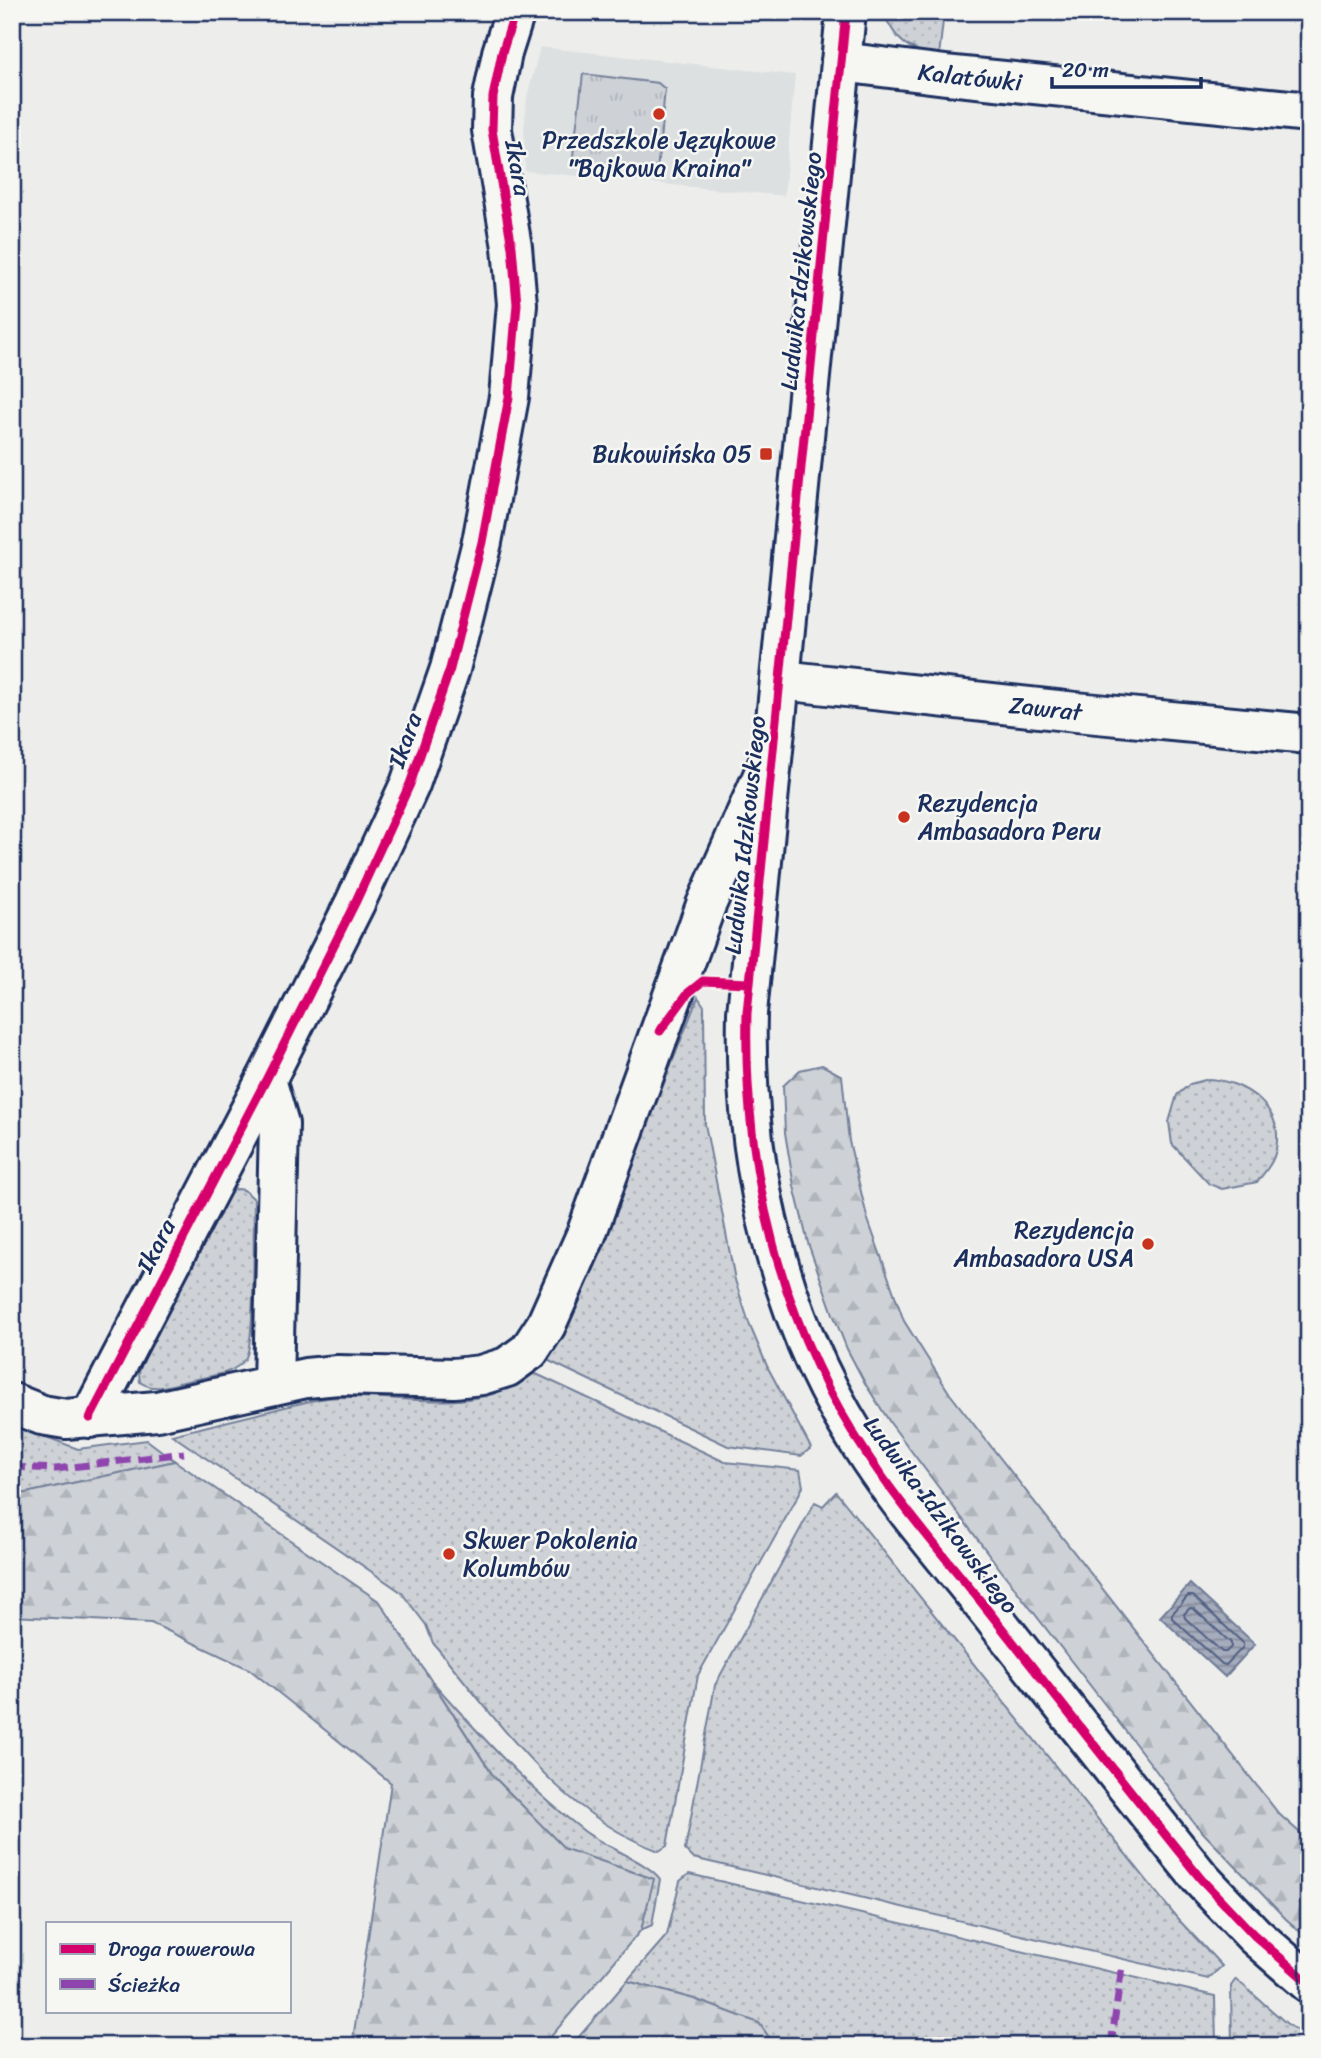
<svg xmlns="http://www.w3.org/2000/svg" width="1321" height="2058" viewBox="0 0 1321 2058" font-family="Sriracha,sans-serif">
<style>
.built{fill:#dde0e1}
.grass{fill:url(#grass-dots);stroke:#74809a;stroke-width:2}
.forest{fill:url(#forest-firs);stroke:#74809a;stroke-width:2}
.park{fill:url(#park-tufts);stroke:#74809a;stroke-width:2}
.water{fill:url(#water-rules);stroke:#6e7a96;stroke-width:2}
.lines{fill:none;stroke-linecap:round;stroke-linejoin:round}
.shore{stroke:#526184;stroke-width:2}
.street-casing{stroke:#1b2f5e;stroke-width:44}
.secondary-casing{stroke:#1b2f5e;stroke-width:44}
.street{stroke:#f6f6f2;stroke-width:38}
.secondary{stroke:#f6f6f2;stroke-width:38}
.quiet{stroke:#8e44ad;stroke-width:7;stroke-dasharray:14 7;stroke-linecap:butt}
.cycleway-casing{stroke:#f6f6f2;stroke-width:13}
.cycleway{stroke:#d6006c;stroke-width:9}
.poi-dot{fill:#c8321e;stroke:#f6f6f2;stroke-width:2.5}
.labels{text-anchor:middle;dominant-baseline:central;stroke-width:5;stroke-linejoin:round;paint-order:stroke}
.street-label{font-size:24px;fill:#1b2f5e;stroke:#f6f6f2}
.poi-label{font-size:24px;fill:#1b2f5e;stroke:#f6f6f2;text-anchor:end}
</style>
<defs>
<pattern id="grass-dots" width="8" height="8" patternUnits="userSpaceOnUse" patternTransform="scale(1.75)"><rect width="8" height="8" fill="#ced2d7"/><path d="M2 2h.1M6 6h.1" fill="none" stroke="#b0b5bb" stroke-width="1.8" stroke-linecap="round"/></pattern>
<pattern id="forest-firs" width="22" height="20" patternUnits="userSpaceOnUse" patternTransform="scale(1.75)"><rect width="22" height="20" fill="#ced2d7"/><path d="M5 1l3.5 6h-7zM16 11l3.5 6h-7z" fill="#b0b5bb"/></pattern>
<pattern id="park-tufts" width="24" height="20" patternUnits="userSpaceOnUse" patternTransform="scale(1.75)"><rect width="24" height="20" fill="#ced2d7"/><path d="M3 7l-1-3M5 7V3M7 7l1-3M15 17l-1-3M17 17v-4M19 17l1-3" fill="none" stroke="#b0b5bb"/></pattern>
<pattern id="water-rules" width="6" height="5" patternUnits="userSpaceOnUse" patternTransform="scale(1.75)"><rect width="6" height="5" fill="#a5acbc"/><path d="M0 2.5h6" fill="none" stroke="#868c9c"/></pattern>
</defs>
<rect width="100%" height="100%" fill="#edeeec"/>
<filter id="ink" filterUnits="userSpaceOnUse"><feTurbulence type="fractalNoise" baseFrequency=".0143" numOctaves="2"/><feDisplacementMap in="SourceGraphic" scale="14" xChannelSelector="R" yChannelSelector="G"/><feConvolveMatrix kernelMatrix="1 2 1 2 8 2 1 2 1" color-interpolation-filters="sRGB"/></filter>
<g filter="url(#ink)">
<path class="built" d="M 540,47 L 795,75 L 784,196 L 525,171 L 524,131 L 527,97 Z"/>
<path class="grass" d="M 883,12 L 944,12 L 939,56 C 907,50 897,43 883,12 Z
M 698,997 L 704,1006 L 705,1124 L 735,1280 L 750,1326 L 767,1366 L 811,1448 L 801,1456 L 728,1446 L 547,1360 L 561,1339 L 570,1321 Z
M 1209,1079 C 1245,1081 1284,1108 1276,1149 C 1274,1162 1265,1172 1257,1182 L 1222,1189 L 1209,1184 L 1172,1144 L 1169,1122 L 1177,1095 L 1190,1084 Z
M 238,1189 L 244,1190 L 254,1199 C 253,1225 256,1344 245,1359 C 234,1375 209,1376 191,1380 C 175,1384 154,1393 140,1382 L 139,1373 L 143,1360 L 223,1199 L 232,1190 Z
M 534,1373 L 725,1462 L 800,1470 L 803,1487 L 698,1675 L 667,1846 L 659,1851 C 559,1814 499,1721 433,1643 L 426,1625 L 401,1592 L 172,1435 C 203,1427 234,1420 265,1412 C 285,1407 306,1401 327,1398 C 397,1391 474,1420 534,1373 Z
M 12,1424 L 78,1449 L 147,1440 L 175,1461 L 12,1496 Z
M 836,1492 L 1177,1918 L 1222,1966 L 1208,1979 L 693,1858 L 685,1850 L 715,1685 L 815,1502 L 823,1506 Z
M 431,1680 C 479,1734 527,1787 584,1831 C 605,1847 648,1862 660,1879 L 652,1925 L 641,1930 L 653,1879 L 565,1849 L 494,1777 Z
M 689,1874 L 1215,1996 L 1216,2046 L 775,2046 L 759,2023 L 694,1999 L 627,1981 L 667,1935 L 680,1881 Z
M 1236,1979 L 1286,2023 L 1309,2039 L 1309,2046 L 1232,2046 L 1231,1986 Z"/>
<path class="forest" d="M 822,1065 L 842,1076 L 849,1141 L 867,1217 L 904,1321 L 950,1394 L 1279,1814 L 1309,1841 L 1309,1939 L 1286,1919 L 1194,1823 L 1154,1768 L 1000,1569 L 891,1424 L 866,1385 L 847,1349 L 833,1314 L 808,1243 L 794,1186 L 785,1133 L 783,1086 L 800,1070 Z
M 175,1461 L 380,1602 L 494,1777 L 565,1849 L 654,1879 L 641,1930 L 543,2046 L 352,2046 L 391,1783 L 249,1669 L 151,1623 L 12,1616 L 12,1496 Z
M 627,1981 L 694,1999 L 759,2023 L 775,2046 L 571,2046 Z"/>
<path class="park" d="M 583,74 L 658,83 L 665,89 L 657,172 L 572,164 Z"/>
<path class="water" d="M 1190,1584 L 1255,1644 L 1225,1677 L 1160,1617 Z"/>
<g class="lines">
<path class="shore" d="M 1188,1596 L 1193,1596 L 1243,1643 L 1243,1647 L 1226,1665 L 1222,1664 L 1172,1618 L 1172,1614 Z
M 1190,1608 L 1194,1609 L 1231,1643 L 1231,1647 L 1226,1652 L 1222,1652 L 1185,1618 L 1184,1614 Z"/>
<defs>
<g id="street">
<path id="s1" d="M 841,62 L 946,75 L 1309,112"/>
<path id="s2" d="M 781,680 L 1076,712 L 1309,734"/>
<path d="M 266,1080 L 279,1124 L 273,1385"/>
<path d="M 12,1403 L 42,1415 L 66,1419 L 157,1411 L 306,1378 L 338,1375 L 454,1378 L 481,1375 L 507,1367 L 529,1351 L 546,1325 L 586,1235 L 706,905 L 769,762"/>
<path d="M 90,1418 L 266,1080 L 355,903 L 410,784 L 450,669 L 482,542 L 509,397 L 517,304 L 512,247 L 492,130 L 493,97 L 502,53 L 515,12"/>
</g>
<path id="secondary" d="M 846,12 L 747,1013 C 743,1170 781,1328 870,1459 C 908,1516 955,1568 997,1622 C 1065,1708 1132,1794 1201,1879 L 1254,1935 L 1309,1983"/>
</defs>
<use href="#street" class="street-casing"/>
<use href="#secondary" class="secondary-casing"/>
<use href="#street" class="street"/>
<use href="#secondary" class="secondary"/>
<path class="quiet" d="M 12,1467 L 56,1469 L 184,1453
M 1111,2046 L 1122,1966"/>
<defs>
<path id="cycleway" d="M 846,12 L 747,1013 C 743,1170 781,1328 870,1459 C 908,1516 955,1568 997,1622 C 1065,1708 1132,1794 1201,1879 L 1254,1935 L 1309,1983
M 660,1031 L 688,993 L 703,981 L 749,983
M 90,1418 L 266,1080 L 355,903 L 410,784 L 450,669 L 482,542 L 509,397 L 517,304 L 512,247 L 492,130 L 493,97 L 502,53 L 515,12"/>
</defs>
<use href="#cycleway" class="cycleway-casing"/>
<use href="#cycleway" class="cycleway"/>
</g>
</g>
<g class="poi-dot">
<circle cx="659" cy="114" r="7"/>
<rect x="759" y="447" width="14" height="14" rx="3.5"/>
<circle cx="904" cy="817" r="7"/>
<circle cx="1148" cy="1244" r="7"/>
<circle cx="449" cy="1554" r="7"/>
</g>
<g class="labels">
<g class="street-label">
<text stroke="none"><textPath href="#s1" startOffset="130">Kalatówki</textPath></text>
<text transform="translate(518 168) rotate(80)">Ikara</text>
<text transform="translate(801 271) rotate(-84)">Ludwika Idzikowskiego</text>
<text stroke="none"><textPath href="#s2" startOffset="266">Zawrat</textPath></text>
<text transform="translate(405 740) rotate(-70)">Ikara</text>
<text transform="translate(745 835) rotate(-84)">Ludwika Idzikowskiego</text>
<text transform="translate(156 1246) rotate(-63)">Ikara</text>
<text transform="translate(941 1515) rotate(53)">Ludwika Idzikowskiego</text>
</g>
<g class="poi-label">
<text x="659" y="140" text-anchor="middle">Przedszkole Językowe<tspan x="659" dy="28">"Bajkowa Kraina"</tspan></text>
<text x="752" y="454">Bukowińska 05</text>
<text x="918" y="803" text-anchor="start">Rezydencja<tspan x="918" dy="28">Ambasadora Peru</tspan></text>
<text x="1134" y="1230">Rezydencja<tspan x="1134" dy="28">Ambasadora USA</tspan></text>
<text x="463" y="1540" text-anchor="start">Skwer Pokolenia<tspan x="463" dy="28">Kolumbów</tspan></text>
</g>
</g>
<rect width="1321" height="2058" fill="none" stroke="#f6f6f2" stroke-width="42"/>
<rect x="21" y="21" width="1279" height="2016" fill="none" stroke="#1b2f5e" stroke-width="2.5" filter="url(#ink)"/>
<rect x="46" y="1922" width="245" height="91" fill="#f6f6f2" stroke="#9ea6b7" stroke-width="2"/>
<rect x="60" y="1944" width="35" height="10" fill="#d6006c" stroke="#9ea6b7" stroke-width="2"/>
<text x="108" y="1956" font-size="21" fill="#1b2f5e">Droga rowerowa</text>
<rect x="60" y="1979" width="35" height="10" fill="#8e44ad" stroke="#9ea6b7" stroke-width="2"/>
<text x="108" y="1992" font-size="21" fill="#1b2f5e">Ścieżka</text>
<path d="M1052 77v10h149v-10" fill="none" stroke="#1b2f5e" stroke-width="3.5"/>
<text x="1062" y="77" font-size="21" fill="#1b2f5e" stroke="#f6f6f2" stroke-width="5" paint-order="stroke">20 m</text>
</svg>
